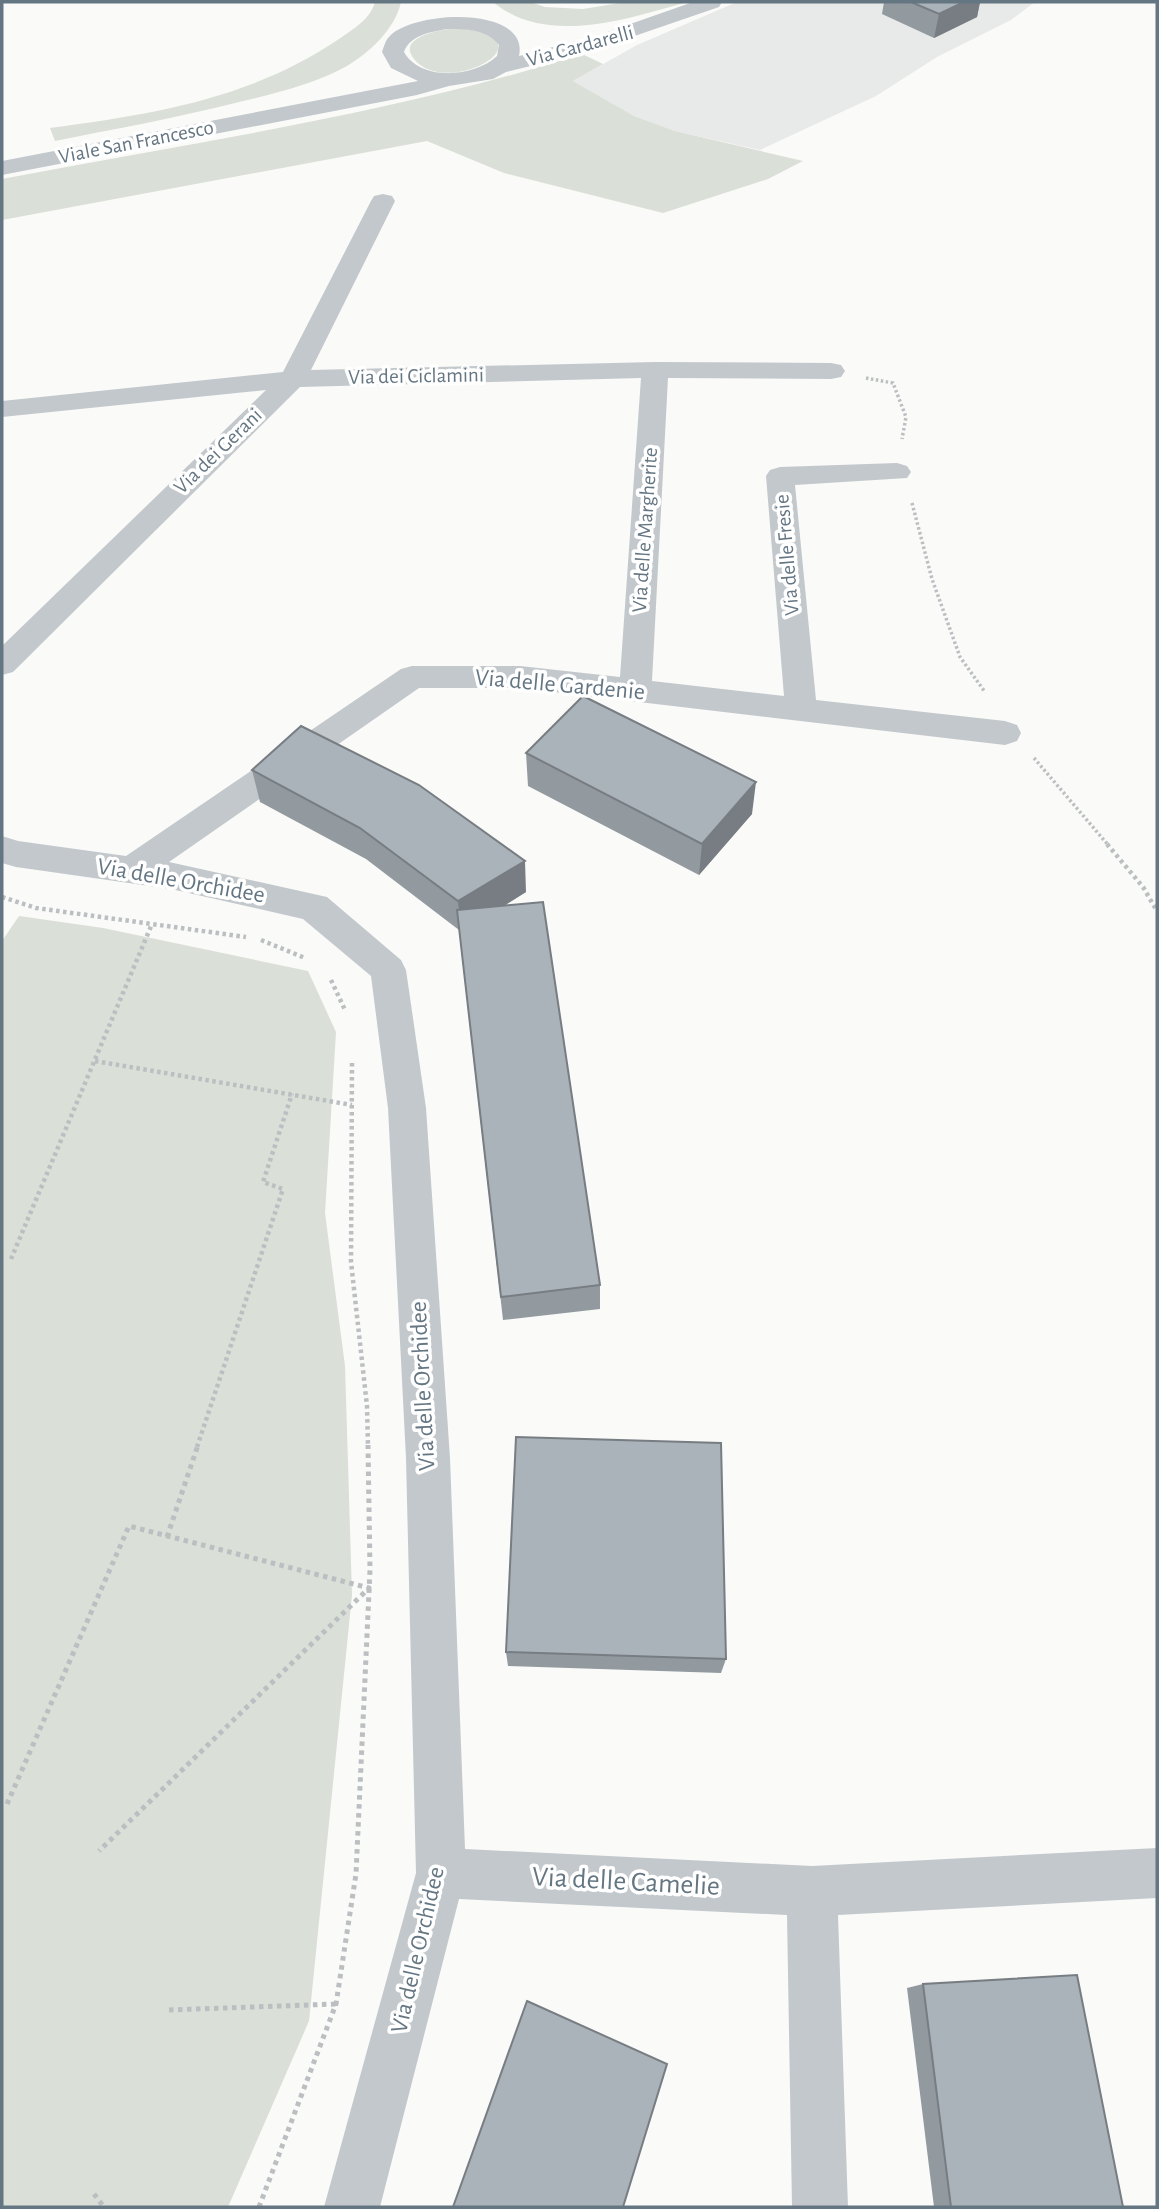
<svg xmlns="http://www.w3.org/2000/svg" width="1159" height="2209" viewBox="0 0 1159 2209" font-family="'Alegreya Sans',sans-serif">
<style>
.built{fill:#e8e9e9}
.green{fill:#dadfd7}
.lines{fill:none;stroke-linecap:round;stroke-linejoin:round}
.path-far2{stroke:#bbbfc2;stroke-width:3.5;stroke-dasharray:2.5 2.5;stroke-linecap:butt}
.path-far1{stroke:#bbbfc2;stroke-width:4.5;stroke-dasharray:3.5 3.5;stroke-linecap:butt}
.path{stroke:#bbbfc2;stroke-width:5;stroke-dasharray:4.5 4.5;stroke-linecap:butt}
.minor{fill:#c3c8cc;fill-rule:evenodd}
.wall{fill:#929a9f}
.shaded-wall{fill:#777d82}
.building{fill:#aab3b9;stroke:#777d82;stroke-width:2}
.labels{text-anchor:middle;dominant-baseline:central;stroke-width:7;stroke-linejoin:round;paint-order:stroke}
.far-street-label{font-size:21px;fill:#657683;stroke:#fff}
.street-label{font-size:24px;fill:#657683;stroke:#fff}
.near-street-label{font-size:28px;fill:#657683;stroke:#fff}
</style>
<rect width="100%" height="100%" fill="#fafaf8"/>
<path class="built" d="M 737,2 L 1035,2 L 1011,20 L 937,57 L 876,96 L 760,150 L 675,131 L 634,116 L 573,81 L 637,45 Z"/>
<path class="green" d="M 375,2 L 401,2 C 395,29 370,52 347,66 C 312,85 273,94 235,103 C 175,118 115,129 55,141 L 50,128 C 154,114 250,99 339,39 C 353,29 370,20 375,2 Z
M 493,2 L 530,2 L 545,7 L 583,9 L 626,2 L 688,2 C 629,18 547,47 493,2 Z
M 457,28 C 558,37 447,100 414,59 C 395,36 445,29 457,28 Z
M 582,54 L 603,64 L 573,81 L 634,116 L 675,131 L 803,161 L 768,179 L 663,213 L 504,173 L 427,141 L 2,220 L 2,179 C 195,142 394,114 582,54 Z
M 19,916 L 103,928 L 308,971 L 336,1032 L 325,1213 L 345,1366 L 352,1595 L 309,2021 L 228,2207 L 2,2207 L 2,941 Z"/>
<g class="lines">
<path class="path-far2" d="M 866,378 L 893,383 L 906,417 L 902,439
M 912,503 L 932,579 L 960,657 L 985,692
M 1034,758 L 1109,846"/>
<path class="path-far1" d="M 1107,844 L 1143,887 L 1157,911
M 2,897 L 36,908 L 246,937
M 261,940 L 305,958
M 331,980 L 345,1010
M 95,1061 L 352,1105
M 352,1063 L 351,1262 L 367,1406 L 368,1447
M 11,1259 L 152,924
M 197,1447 L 283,1189 L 263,1182 L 292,1094"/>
<path class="path" d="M 167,1537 L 198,1445
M 7,1804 L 129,1526 L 369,1588 L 99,1851
M 169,2010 L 336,2004
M 94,2194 L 104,2207
M 259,2207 L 336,2004 L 356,1874 L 370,1570 L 368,1445"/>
<path class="minor" d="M 693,2 L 722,2 L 719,7 L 588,52 L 506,72 L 493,79 L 449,86 L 417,95 L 2,175 L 2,161 L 418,81 L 391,68 L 382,52 C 384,47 385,41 389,37 C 412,10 530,5 519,56 L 599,35 ZM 447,29 C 465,29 487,29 499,45 L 497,56 C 475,77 421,82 404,52 C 410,35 431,32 447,29 Z
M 383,194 L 392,196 L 395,201 L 311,370 L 655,362 L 831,363 L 841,365 L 845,371 L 841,377 L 831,379 L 668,378 L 652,681 L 784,696 L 766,476 L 770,470 L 780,467 L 897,463 L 907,466 L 911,472 L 907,478 L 795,485 L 816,700 L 1005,721 L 1017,725 L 1021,733 L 1017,741 L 1005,745 L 520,688 L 419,688 L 169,862 L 327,897 L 401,960 L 406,970 L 426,1108 L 450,1458 L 465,1849 L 812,1866 L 1157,1848 L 1157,1898 L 838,1915 L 848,2207 L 792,2207 L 787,1915 L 459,1899 L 380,2207 L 324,2207 L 416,1873 L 406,1458 L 388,1108 L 371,976 L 303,919 L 171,889 L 16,867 L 2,863 L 2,836 L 18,841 L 126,856 L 401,669 L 412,666 L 520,666 L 620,677 L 641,378 L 300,387 L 13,672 L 2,675 L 2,646 L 266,390 L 2,417 L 2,401 L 283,372 L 371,201 L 374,196 Z"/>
</g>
<path class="wall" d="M 884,2 L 980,2 L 977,17 L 934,38 L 882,14 Z
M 526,753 L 752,814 L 699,875 L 528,786 Z
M 252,770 L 526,892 L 504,906 L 600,1285 L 600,1309 L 503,1320 L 459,930 L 366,859 L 260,802 Z
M 506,1652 L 726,1659 L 721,1673 L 508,1666 Z
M 923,1984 L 1123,2207 L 934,2207 L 907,1988 Z"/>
<path class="shaded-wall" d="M 964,2 L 980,2 L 977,17 L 934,38 L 939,14 Z
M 756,782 L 752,814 L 699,875 L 702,844 Z
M 525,861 L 526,892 L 461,932 L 458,901 Z"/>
<path class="building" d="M 911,2 L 964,2 L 939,14 Z
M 583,696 L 756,782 L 702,844 L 526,753 Z
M 301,726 L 419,785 L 525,861 L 458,901 L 360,828 L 252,770 Z
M 543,902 L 600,1285 L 501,1297 L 457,910 Z
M 516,1437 L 721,1443 L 726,1659 L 506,1652 Z
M 1077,1975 L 1123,2207 L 951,2207 L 923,1984 Z
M 527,2001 L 667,2064 L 623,2207 L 453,2207 Z"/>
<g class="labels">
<g class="far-street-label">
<text transform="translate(580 46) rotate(-15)">Via Cardarelli</text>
<text transform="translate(136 142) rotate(-11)">Viale San Francesco</text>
<text transform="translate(416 376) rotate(-1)">Via dei Ciclamini</text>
<text transform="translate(218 451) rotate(-44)">Via dei Gerani</text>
<text transform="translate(645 530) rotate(-86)">Via delle Margherite</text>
<text transform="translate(787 555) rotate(-95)">Via delle Fresie</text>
</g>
<g class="street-label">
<text transform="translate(560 685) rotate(5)">Via delle Gardenie</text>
<text transform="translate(181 881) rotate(10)">Via delle Orchidee</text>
<text transform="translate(423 1386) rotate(-93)">Via delle Orchidee</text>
<text transform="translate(418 1950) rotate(-77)">Via delle Orchidee</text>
</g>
<g class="near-street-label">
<text transform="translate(626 1882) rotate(3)">Via delle Camelie</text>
</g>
</g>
<rect width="1159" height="2209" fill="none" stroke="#657683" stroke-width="7"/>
</svg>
